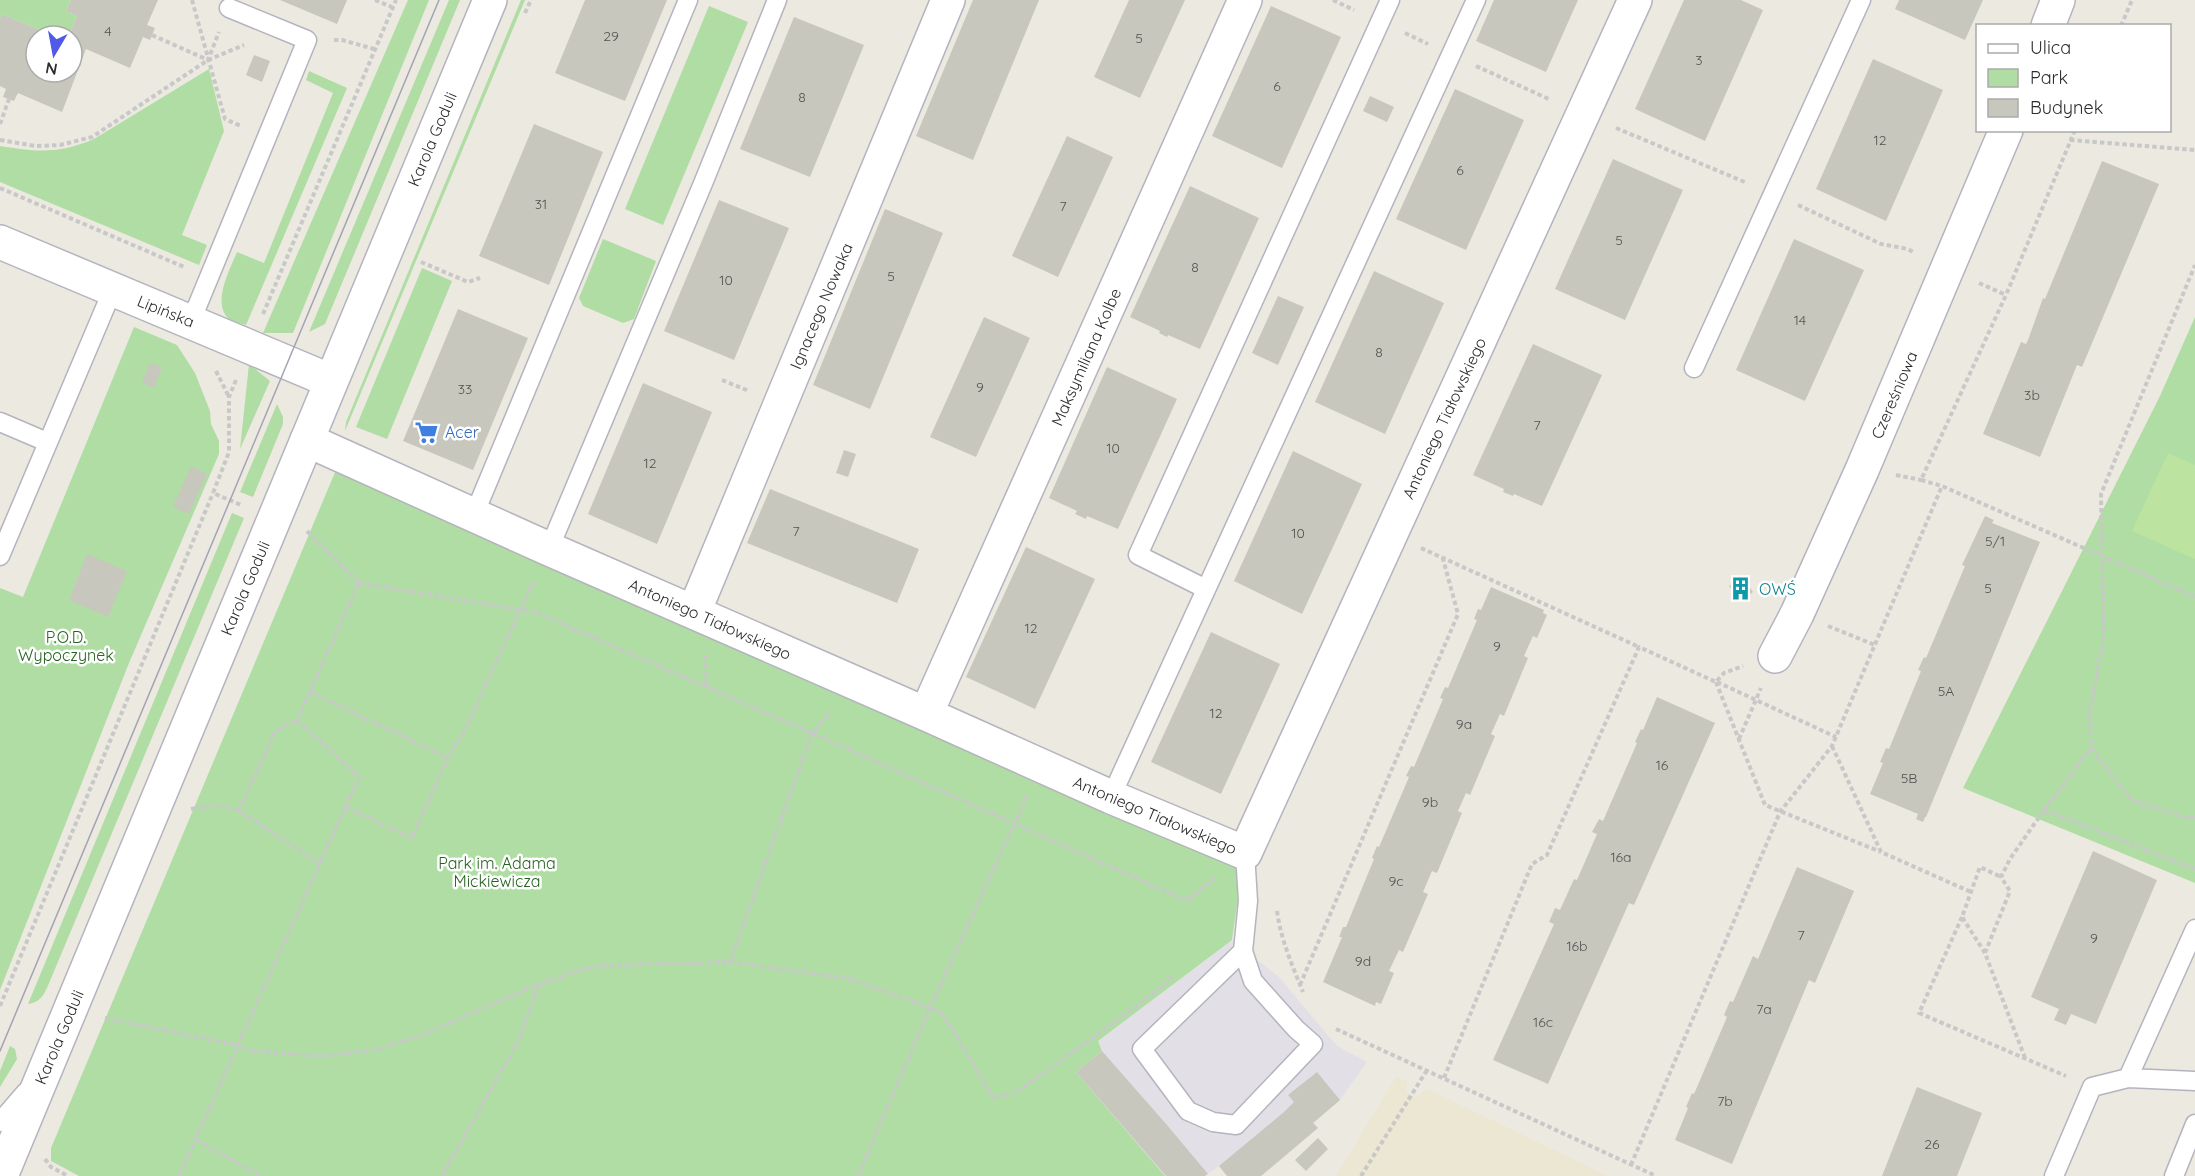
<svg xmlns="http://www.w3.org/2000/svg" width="2195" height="1176" viewBox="0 0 2195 1176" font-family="Quicksand,sans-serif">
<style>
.industrial{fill:#e2e0e6}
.education{fill:#ece7d2}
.green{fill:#afdda3}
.pitch{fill:#bde3a0}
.building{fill:#c8c7be}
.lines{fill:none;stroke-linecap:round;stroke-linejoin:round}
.service-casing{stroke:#b4b4be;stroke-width:21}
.minor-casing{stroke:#b4b4be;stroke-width:36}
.secondary-casing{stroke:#b4b4be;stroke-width:36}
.path{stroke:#c8c8c8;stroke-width:4;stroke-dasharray:4.5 3;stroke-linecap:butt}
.service{stroke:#fff;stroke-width:18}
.minor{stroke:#fff;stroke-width:33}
.secondary{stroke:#fff;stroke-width:33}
.tram{stroke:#a3a3b4;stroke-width:1.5}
.labels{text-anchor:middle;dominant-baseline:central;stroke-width:5;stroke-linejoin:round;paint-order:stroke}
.number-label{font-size:14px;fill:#535350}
.street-label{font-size:16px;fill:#2c2c2c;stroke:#fff}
.shop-label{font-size:16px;fill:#366cbe;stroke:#fff;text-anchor:start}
.culture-label{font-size:16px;fill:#0d838f;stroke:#fff;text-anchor:start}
.park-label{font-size:16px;fill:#276322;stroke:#fff}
</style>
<rect width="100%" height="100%" fill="#ece9e0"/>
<path class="industrial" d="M 1232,940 L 1279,977 L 1337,1046 L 1367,1062 L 1340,1100 L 1314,1123 L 1318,1128 L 1261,1176 L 1227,1176 L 1219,1166 L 1205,1176 L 1165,1176 L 1076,1072 L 1102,1051 L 1098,1041 Z"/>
<path class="education" d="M 1396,1077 L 1407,1081 L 1406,1091 L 1411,1095 L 1416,1097 L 1427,1089 L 1608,1176 L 1336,1176 Z"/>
<path class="green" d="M 0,0 L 71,0 L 66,11 L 77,16 L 69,36 L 54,36 L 2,14 L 0,19 Z
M 408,0 L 429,0 L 293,333 L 263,333 Z
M 449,0 L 460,0 L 325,324 L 309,332 Z
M 521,0 L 525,0 L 345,431 L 346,422 Z
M 709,6 L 748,22 L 663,225 L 625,209 Z
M 209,69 L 224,131 L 182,235 L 207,245 L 199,265 L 0,182 L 0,146 C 37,152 59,154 94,139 Z
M 309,71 L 347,88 L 246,325 C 241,323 232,322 228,318 C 212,302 230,269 237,252 L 264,263 L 333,93 L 306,80 Z
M 603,239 L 656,261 L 634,319 L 623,323 L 583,306 L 579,298 Z
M 422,268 L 452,281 L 387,439 L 356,427 Z
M 2195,317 L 2195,883 L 1963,788 L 2160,396 Z
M 134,327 L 177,345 L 195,373 L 210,411 L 211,424 L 219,441 L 219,454 L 129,663 L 0,990 L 0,588 L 23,597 Z
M 249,364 L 270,381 L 240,449 Z
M 277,404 L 283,417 L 283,424 L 253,497 L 240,492 Z
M 336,470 L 1242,870 L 1232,940 L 1098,1041 L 1102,1051 L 1076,1072 L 1165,1176 L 79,1176 L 51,1161 L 51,1148 Z
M 232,513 L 244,518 L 47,988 C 42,998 39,1002 28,1004 Z
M 10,1046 L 15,1049 L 17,1059 L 0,1087 L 0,1071 Z"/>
<path class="pitch" d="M 2168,453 L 2195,465 L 2195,559 L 2132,531 Z"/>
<path class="building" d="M 71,0 L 158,0 L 147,25 L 155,28 L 150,40 L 143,37 L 130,68 L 86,49 L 62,112 L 18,93 L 14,101 L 3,97 L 6,89 L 0,86 L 0,19 L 2,14 L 54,36 L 36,36 L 36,72 L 72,72 L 72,36 L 69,36 L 77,16 L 66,11 Z
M 280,0 L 347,0 L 337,24 Z
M 585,0 L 667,0 L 625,101 L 555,73 Z
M 973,0 L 1039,0 L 973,160 L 916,136 Z
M 1129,0 L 1185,0 L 1140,98 L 1094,77 Z
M 1494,0 L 1578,0 L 1546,72 L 1476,41 Z
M 1684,0 L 1741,0 L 1763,10 L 1705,141 L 1635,109 Z
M 1899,0 L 1983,0 L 1965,40 L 1895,9 Z
M 1271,6 L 1341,37 L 1282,168 L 1212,136 Z
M 794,17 L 864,45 L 810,177 L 740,149 Z
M 254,55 L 270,61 L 262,82 L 246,75 Z
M 1873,59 L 1943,90 L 1886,221 L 1816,189 Z
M 1455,89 L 1524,120 L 1466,250 L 1396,219 Z
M 1370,96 L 1394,107 L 1387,122 L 1363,111 Z
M 534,124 L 603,152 L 549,285 L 479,256 Z
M 1067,136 L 1113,157 L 1058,277 L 1012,256 Z
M 1613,159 L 1683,190 L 1625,320 L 1555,289 Z
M 2102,161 L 2159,184 L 2082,367 L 2077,365 L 2040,457 L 1983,434 L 2021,342 L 2026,344 L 2028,340 L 2043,298 L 2045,299 Z
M 1190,186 L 1259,218 L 1200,349 L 1168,335 L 1167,337 L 1159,333 L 1160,331 L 1130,317 Z
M 719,200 L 789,228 L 734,360 L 664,331 Z
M 885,209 L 943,233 L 870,409 L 813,385 Z
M 1794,239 L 1864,270 L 1805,401 L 1736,370 Z
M 1374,271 L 1444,303 L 1385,434 L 1315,402 Z
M 1278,296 L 1304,307 L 1278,365 L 1252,353 Z
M 458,309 L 528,338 L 473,470 L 403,441 Z
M 984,317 L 1030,338 L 976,457 L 930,437 Z
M 1533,344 L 1602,375 L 1542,506 L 1514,494 L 1513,496 L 1503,492 L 1504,489 L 1473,475 Z
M 150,363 L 162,367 L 154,388 L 142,383 Z
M 1107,367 L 1177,399 L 1118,529 L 1087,516 L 1086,519 L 1075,514 L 1077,511 L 1049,498 Z
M 643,383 L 712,412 L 657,544 L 588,514 Z
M 844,450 L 856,454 L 848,477 L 836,473 Z
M 1293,451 L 1362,484 L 1302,614 L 1234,581 Z
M 191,466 L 207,474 L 189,514 L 173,507 Z
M 770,489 L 919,549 L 897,603 L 747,543 Z
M 1985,516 L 1994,520 L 1992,523 L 2040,542 L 1926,817 L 1925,817 L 1923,822 L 1916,819 L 1918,814 L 1870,794 L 1883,763 L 1880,762 L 1886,748 L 1889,749 L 1921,671 L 1918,670 L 1924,657 L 1926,658 L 1965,566 L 1962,565 Z
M 1026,547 L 1095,579 L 1035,709 L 966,677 Z
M 87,554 L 127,571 L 108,617 L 69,600 Z
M 1742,576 L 1753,592 L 1740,602 L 1729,586 Z
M 1491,587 L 1544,610 L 1543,613 L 1547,615 L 1537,638 L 1533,636 L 1524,656 L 1528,658 L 1504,716 L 1500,714 L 1491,734 L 1495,736 L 1470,795 L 1466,793 L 1458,811 L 1462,813 L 1437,873 L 1432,871 L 1423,892 L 1428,894 L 1403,952 L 1399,950 L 1389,971 L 1394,973 L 1381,1004 L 1376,1002 L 1375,1006 L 1323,982 L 1342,937 L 1339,937 L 1343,927 L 1346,927 L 1374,859 L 1372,858 L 1377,846 L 1379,847 L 1409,777 L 1406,776 L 1411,766 L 1414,767 L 1443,699 L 1440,698 L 1445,687 L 1448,688 L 1477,620 L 1474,619 L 1478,609 L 1481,610 Z
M 1211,632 L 1280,664 L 1221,794 L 1151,762 Z
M 1657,697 L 1715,723 L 1634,905 L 1629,903 L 1548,1084 L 1493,1060 L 1554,924 L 1549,922 L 1555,908 L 1560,910 L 1574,879 L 1577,880 L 1597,834 L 1592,832 L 1599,819 L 1603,821 L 1637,743 L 1635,742 L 1641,729 L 1643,730 Z
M 2093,851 L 2157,880 L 2096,1024 L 2071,1014 L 2066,1025 L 2054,1020 L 2059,1009 L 2031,997 Z
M 1797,867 L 1854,891 L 1815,983 L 1809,980 L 1732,1164 L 1675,1140 L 1688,1108 L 1686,1107 L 1692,1093 L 1694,1094 L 1727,1017 L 1724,1015 L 1730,1001 L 1733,1002 L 1753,956 L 1758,959 Z
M 1102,1051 L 1167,1125 L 1208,1174 L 1205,1176 L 1166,1176 L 1076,1072 Z
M 1317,1072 L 1340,1100 L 1313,1123 L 1318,1128 L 1261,1176 L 1227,1176 L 1219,1166 L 1284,1112 L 1294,1102 L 1288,1095 Z
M 1917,1087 L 1982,1113 L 1957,1176 L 1882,1176 Z
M 1318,1138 L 1328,1149 L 1306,1171 L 1295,1160 Z"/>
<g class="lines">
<defs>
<path id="service" d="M 191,321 L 307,40 L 229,8
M 1694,368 L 1861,0
M 0,422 L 47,442
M 474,515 L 688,0
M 549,549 L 704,181 L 777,0
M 0,556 L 113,289
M 1206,589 L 1138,555 L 1390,0
M 1111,797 L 1476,0
M 1243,951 L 1253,981 L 1296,1029 L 1313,1044 L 1236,1125 L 1213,1122 L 1188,1111 L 1142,1049 L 1243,951 L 1248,901 L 1245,853
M 2128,1078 L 2195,929
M 0,1122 L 26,1092
M 2054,1176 L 2092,1087 L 2128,1078 L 2195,1081
M 2174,1176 L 2195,1124"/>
<path id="minor" d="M 2048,26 L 2058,0
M 0,242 L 331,381
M 307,440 L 549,549 L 926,714 L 1111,797 L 1245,853 L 1635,0
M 694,612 L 948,0
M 1775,656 L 1797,614 L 1862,470 L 2006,130
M 926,714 L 1245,0"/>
<path id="secondary" d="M 1,1176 L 490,0"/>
</defs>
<use href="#service" class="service-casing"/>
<use href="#minor" class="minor-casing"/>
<use href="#secondary" class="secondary-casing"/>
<path class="path" d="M 192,0 L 225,119 L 241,126
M 375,0 L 392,7
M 1333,0 L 1354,10
M 525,13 L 531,0
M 2121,26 L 2132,0
M 1405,33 L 1428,44
M 152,35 L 208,60 L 219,32
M 334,40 L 342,40 L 374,49
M 1476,66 L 1551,100
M 0,124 L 9,99
M 1616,128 L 1747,183
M 2075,130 L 2006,295 L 1921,480 L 1942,486 L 2102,556 L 2101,494 L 2195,265
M 0,140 L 36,146 L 60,145 L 92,137 L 208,60 L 244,45
M 2070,140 L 2195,150
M 0,188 L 184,267
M 1798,205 L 1881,244 L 1908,249 L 1915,253
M 421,262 L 468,282 L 480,278
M 1979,283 L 2006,295
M 263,314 L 396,0
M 216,371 L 229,397
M 236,380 L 229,397 L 229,452 L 213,493 L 241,505
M 722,380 L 749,391
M 1896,475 L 1921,480
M 307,531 L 359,583 L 535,612 L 812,733 L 1187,901 L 1215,878
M 1421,548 L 1639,647
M 1828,626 L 1875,645
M 705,656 L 707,687
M 1716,682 L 1765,805 L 1881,852
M 1717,682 L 1836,737
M 310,692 L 448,758
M 1739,739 L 1761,688
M 1832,746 L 1881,852 L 1971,892
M 2091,748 L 2131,800 L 2184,817 L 2195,817
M 346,807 L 412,838 L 448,758 L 464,732 L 534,580
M 191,809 L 218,805 L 239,811 L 320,864
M 2044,810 L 2091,748 L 2090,710 L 2104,638 L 2102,556 L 2195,597
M 239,811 L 276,730 L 297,720
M 1277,911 C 1281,940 1292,965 1303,992
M 1962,917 L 1919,1013 L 2066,1076
M 1985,953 L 1962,917 L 1980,867 L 2001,877
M 730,962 L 812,733 L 831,712
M 1300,985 L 1458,614 L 1443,559
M 0,1006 L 213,493
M 105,1018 L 237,1045 L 250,1051 L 321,1056 L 376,1050 L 422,1035 L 539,984 L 590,967 L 645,964 L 730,962 L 847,978 L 939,1011 L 950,1025 L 993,1098 L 1017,1092 L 1141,1003 L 1174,976
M 1336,1029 L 1656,1176
M 2025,1058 L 1985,953 L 2010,891 L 2001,877 L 2010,859 L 2044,810 L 2195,869
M 1444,1078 L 1532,864 L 1547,855 L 1639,647 L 1716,682 L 1724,673 L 1743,666
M 196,1140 L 261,1176
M 45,1159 L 51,1167 L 68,1176
M 1631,1165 L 1780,812 L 1832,746 L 1942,486
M 179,1176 L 359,777 L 297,720 L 359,583
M 442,1176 L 518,1042 L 539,985
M 858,1176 L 930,1008 L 1027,796
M 1361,1176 L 1427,1070"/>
<use href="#service" class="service"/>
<use href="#minor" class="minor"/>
<use href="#secondary" class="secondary"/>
<path class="tram" d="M 0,1051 L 439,0"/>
</g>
<defs>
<symbol id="supermarket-bare" viewBox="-9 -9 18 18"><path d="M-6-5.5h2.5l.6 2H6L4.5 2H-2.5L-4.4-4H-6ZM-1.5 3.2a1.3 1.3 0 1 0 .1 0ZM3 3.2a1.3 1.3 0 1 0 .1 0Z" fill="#3f7fe0" stroke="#fff" stroke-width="2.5" paint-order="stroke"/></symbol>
<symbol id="building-bare" viewBox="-9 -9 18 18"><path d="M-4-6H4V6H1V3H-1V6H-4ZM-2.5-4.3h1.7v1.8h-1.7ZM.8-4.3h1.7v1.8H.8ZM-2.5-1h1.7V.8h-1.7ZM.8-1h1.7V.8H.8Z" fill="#0f9aa8" stroke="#fff" stroke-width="2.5" paint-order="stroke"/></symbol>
</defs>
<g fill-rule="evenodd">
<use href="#supermarket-bare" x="410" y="416" width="33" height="33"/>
<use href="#building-bare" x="1724" y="572" width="33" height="33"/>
</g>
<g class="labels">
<g class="number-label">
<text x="108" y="31">4</text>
<text x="611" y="36">29</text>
<text x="1139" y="38">5</text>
<text x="1699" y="60">3</text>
<text x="1277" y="86">6</text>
<text x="802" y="97">8</text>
<text x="1880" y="140">12</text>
<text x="1460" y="170">6</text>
<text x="541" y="204">31</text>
<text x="1063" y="206">7</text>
<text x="1619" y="240">5</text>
<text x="1195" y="267">8</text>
<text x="891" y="276">5</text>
<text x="726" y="280">10</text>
<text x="1800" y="320">14</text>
<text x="1379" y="352">8</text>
<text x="980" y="387">9</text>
<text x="465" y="389">33</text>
<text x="2032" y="395">3b</text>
<text x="1537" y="425">7</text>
<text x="1113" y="448">10</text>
<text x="650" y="463">12</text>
<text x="796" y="531">7</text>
<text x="1298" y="533">10</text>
<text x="1995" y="541">5/1</text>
<text x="1988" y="588">5</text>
<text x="1031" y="628">12</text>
<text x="1497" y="646">9</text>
<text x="1946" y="691">5A</text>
<text x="1216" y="713">12</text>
<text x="1464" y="724">9a</text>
<text x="1662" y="765">16</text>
<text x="1909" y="778">5B</text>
<text x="1430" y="802">9b</text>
<text x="1621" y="857">16a</text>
<text x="1396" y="881">9c</text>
<text x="1801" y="935">7</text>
<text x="2094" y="938">9</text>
<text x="1577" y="946">16b</text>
<text x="1363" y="961">9d</text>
<text x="1764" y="1009">7a</text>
<text x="1543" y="1022">16c</text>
<text x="1725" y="1101">7b</text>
<text x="1932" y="1144">26</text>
</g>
<g class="street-label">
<text transform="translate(432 139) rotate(-67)">Karola Goduli</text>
<text transform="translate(821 306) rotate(-67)">Ignacego Nowaka</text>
<text transform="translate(166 311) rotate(22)">Lipińska</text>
<text transform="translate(1086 357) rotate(-66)">Maksymiliana Kolbe</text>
<text transform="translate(1894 395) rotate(-67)">Czereśniowa</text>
<text transform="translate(1444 418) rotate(-65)">Antoniego Tiałowskiego</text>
<text transform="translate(245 588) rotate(-67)">Karola Goduli</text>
<text transform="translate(710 619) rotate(24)">Antoniego Tiałowskiego</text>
<text transform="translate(1155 815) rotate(23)">Antoniego Tiałowskiego</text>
<text transform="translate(59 1037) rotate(-67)">Karola Goduli</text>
</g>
<g class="shop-label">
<text x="445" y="432">Acer</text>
</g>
<g class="culture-label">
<text x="1759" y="589">OWŚ</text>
</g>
<g class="park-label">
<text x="66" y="637">P.O.D.<tspan x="66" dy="18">Wypoczynek</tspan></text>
<text x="497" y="863">Park im. Adama<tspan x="497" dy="18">Mickiewicza</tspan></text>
</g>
</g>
<rect x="1976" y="24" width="195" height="108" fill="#ffffff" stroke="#ababab" stroke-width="1.5"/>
<rect x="1988" y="44" width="30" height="9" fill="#ffffff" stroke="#ababab" stroke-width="1.5"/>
<text x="2030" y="54" font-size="18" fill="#2c2c2c">Ulica</text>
<rect x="1988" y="69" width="30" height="18" fill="#afdda3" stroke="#ababab" stroke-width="1.5"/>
<text x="2030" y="84" font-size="18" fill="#2c2c2c">Park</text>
<rect x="1988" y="99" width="30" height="18" fill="#c8c7be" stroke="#ababab" stroke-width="1.5"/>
<text x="2030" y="114" font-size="18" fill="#2c2c2c">Budynek</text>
<g transform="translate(54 54) rotate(190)"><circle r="28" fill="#ffffff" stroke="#ababab" stroke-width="1.5"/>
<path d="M0-4.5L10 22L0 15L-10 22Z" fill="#5159e8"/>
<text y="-9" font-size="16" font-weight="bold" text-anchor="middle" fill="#2c2c2c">N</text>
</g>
</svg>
